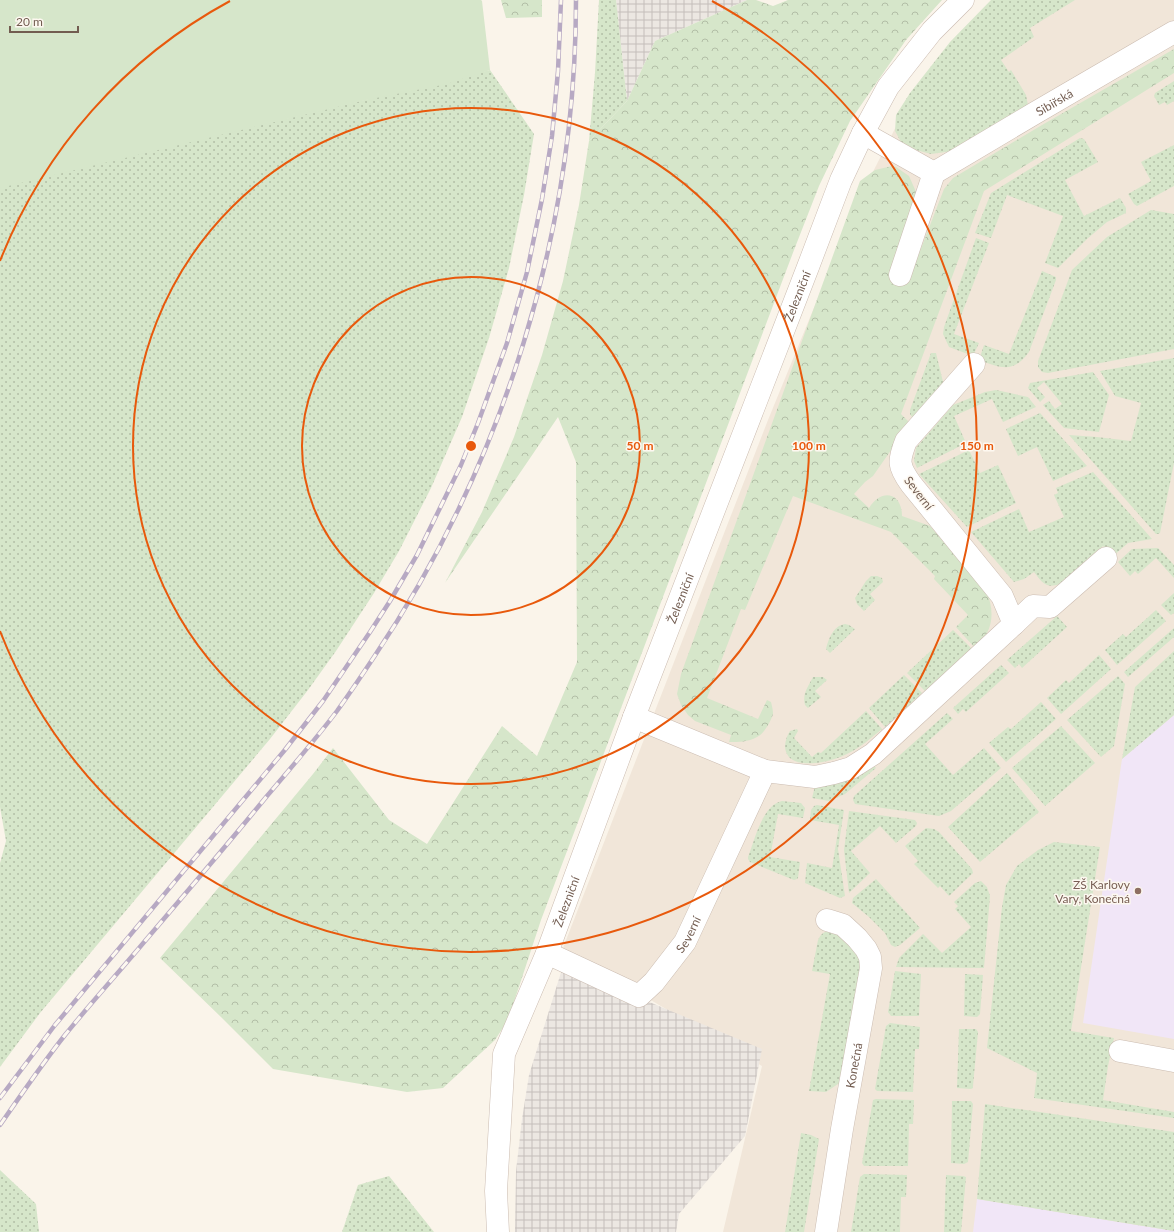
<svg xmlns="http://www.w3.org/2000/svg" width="1174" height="1232" viewBox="0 0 1174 1232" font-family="Lato,sans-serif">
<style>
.residential{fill:#f1e6d9}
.industrial{fill:url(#industrial-grid)}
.education{fill:#f1e6f7}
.grass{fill:url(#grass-dots)}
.forest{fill:url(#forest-crowns)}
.green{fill:#d6e6ca}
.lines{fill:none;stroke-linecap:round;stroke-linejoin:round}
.minor-casing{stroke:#cbbcb1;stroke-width:23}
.minor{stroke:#fff;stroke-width:22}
.rail-casing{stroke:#b7a9c3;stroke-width:4.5}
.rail{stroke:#fdf8f0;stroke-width:3;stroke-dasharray:9;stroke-linecap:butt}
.ring{fill:none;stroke:#e8590c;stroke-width:2}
.education-dot{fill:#8d6e63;stroke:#fdf8f0;stroke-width:1.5}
.labels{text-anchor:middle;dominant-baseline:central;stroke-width:3;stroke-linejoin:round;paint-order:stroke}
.street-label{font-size:12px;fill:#725c50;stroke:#fdf8f0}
.education-label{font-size:12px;fill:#785e54;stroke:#fdf8f0;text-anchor:end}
.centre{fill:#e8590c;stroke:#fdf8f0;stroke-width:2}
.ring-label{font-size:12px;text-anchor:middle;font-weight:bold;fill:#e8590c;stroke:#fdf8f0;stroke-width:3;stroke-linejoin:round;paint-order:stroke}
</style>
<defs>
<pattern id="industrial-grid" width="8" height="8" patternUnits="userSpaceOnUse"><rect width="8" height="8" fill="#ece7e2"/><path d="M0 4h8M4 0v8" fill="none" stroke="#c4beba"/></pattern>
<pattern id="grass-dots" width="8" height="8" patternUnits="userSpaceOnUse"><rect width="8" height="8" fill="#d6e6ca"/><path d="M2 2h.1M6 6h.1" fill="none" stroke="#b2bea6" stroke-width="1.8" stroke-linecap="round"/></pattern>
<pattern id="forest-crowns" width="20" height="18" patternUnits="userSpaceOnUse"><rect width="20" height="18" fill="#d6e6ca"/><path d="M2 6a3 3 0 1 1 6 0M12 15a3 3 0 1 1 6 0" fill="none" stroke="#b2bea6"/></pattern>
</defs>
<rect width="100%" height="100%" fill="#faf4ea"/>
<path class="residential" d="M 1021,0 L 1174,0 L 1174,1232 L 723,1232 L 762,1066 L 563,948 L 768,420 L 856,205 L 906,107 Z"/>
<path class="industrial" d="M 616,0 L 747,0 L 655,41 L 627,101 Z
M 563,966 L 762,1049 L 745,1136 L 679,1214 L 676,1232 L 515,1232 L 516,1171 L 522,1119 L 529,1075 Z"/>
<path class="education" d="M 1174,715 L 1174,1039 L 1083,1023 L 1122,759 Z
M 977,1199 L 1174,1231 L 1174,1232 L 973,1232 Z"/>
<path class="grass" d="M 599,0 L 616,0 L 627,101 L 589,141 L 595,73 Z
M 991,0 L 1075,0 L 1030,28 L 1034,37 L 1001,60 L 1009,72 L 1011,70 L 1026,95 L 1028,105 L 953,151 L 931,154 L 916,150 L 901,142 L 895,131 L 896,115 L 910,93 L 950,42 Z
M 490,70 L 534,134 L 524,195 L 509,268 L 489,338 L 462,417 L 431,488 L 399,551 L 374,593 L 336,651 L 308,690 L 270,739 L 40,1013 L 0,1067 L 0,863 L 6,841 L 0,807 L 0,187 Z
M 1174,81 L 1174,101 L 1167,105 L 1165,102 L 1159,105 L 1154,96 L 1155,93 Z
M 1080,138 L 1084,139 L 1098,162 L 1065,180 L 1084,216 L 1120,198 L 1126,208 L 1126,213 L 1107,222 L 1087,239 L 1058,268 L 1045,263 L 1063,216 L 1007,195 L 991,238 L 975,233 L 991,193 Z
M 1174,145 L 1174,186 L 1137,206 L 1134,204 L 1128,194 L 1151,181 L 1141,162 Z
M 1151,210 L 1174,214 L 1174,349 L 1048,373 L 1042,372 L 1038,367 L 1038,361 L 1072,270 L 1107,237 Z
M 976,238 L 989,243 L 954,334 L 979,343 L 973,356 L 949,347 L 943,334 L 944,327 Z
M 1042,271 L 1056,277 L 1056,280 L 1029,352 C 1013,374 1001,368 979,360 L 984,345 L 1009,354 Z
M 931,353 L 936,353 L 944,386 L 914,420 L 910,414 L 910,410 Z
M 1174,358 L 1174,463 L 1160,533 L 1158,534 L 1156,534 L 1069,435 L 1097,437 L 1131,441 L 1141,403 L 1115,396 L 1100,371 Z
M 1093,372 L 1109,395 L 1099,432 L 1064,428 L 1043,405 L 1049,401 L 1055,409 L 1062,404 L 1044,382 L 1037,388 L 1045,397 L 1040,402 L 1028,388 L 1030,383 Z
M 996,390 L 1028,397 L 1036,407 L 1003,422 L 992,399 L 954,416 L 966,443 L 917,468 L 914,461 L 916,448 L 953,405 L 985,392 Z
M 1040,413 L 1087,466 L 1053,481 L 1037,447 L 1018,456 L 1006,429 Z
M 969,450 L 980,473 L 998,465 L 1016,503 L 967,527 L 919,474 Z
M 1093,472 L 1152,539 L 1128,543 L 1112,557 L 1103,546 L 1060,584 C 1045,589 1042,582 1034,572 L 1024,579 L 1014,582 L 971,532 L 1019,509 L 1029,532 L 1064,517 L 1054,495 L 1058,493 L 1056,488 Z
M 1158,548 L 1174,565 L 1174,578 L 1156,558 L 1138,574 L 1135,571 L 1130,576 L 1118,562 L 1132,549 Z
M 871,576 L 877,576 L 882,578 L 883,582 L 870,594 L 875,600 L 864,611 L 857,604 L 855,598 L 866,581 Z
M 1174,593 L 1174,613 L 1171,615 L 1161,605 Z
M 1156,610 L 1166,621 L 1117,665 L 1105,650 L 1123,634 L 1126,637 Z
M 1057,616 L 1067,627 L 1022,668 L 1019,664 L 1015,668 L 1007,660 Z
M 845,624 L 849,625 L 855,629 L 830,653 L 826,649 C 829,638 833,626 845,624 Z
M 1174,628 L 1174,637 L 1128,677 L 1124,672 Z
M 953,630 L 972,649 L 925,691 L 907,673 Z
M 1174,651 L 1174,715 L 1122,759 L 1135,687 Z
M 1099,655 L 1111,669 L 1061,714 L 1047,698 L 1066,680 L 1069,683 Z
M 1001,665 L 1009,673 L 966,712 L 963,709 L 958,714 L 953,708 Z
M 904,675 L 922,693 L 885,727 L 869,708 Z
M 1118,676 L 1125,684 L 1114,746 L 1101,757 L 1067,720 Z
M 813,677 L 823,677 L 827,680 L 815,691 L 821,697 L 808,708 L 805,705 C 802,694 808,687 813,677 Z
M 1041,702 L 1056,719 L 1006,762 L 989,743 L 1008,727 L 1011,729 Z
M 866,711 L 882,729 C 871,738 860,748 847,754 C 834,761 796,771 787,754 C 783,747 786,737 790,731 L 797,729 L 798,731 L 794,738 L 812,757 L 818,752 L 821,753 Z
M 947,713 L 953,719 L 925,744 L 953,775 L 984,748 L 1001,768 L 951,811 L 939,816 L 855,804 L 853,800 L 854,796 Z
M 1061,726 L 1095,763 L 1045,806 L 1012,768 Z
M 874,766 L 876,768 L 845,794 L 829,801 L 812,798 L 815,786 Z
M 1007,773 L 1039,812 L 980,862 L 948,827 Z
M 782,801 L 801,803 L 805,808 L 803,818 L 778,814 L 770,857 L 800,862 L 798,878 L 797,879 L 794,880 L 750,862 L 748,859 L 748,857 C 755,840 762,805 782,801 Z
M 817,805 L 844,810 L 838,849 L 845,896 L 840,898 L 805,883 L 807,863 L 832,868 L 839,825 L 810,820 L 811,810 L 814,806 Z
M 849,811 L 915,820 L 917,823 L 916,826 L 896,843 L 880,826 L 851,851 L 870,873 L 849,893 L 844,850 Z
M 926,828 L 934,829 L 939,832 L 972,869 L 973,873 L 949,896 L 940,886 L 938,888 L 914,864 L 918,861 L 905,846 Z
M 1054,842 L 1100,847 L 1071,1031 L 1114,1038 L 1108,1066 L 1103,1100 L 1174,1112 L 1174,1118 L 1034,1098 L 1037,1073 L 987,1048 L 1002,907 L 1006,885 L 1017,866 L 1038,850 Z
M 876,879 L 920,928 L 900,945 L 895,947 L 891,945 L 885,933 L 869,917 L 852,903 L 853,898 Z
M 981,881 L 987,887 L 990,896 L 984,968 L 896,967 L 899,958 L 923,934 L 942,953 L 971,927 L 955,909 L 958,906 L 954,902 L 975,883 Z
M 829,931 C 847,934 854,949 863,963 L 844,1080 L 826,1092 L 809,1091 L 830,974 L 812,971 L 818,940 C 821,934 823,932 829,931 Z
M 895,971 L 921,974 L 919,1016 L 891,1016 L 888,1012 Z
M 965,974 L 983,975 L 980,1014 L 977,1017 L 964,1016 Z
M 890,1023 L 920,1027 L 919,1049 L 915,1049 L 913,1092 L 877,1091 L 875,1089 L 886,1026 Z
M 959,1029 L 976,1029 L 978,1032 L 973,1086 L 973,1088 L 971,1089 L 957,1088 Z
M 876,1099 L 914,1100 L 913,1124 L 909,1124 L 908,1166 L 864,1166 L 862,1163 L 873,1100 Z
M 952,1101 L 971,1101 L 973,1104 L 968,1162 L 964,1164 L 951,1163 Z
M 985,1104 L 1174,1132 L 1174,1231 L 977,1199 Z
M 801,1133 L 811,1135 L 819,1139 L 804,1232 L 785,1232 Z
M 0,1170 L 36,1204 L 39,1232 L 0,1232 Z
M 864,1174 L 907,1175 L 906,1197 L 901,1197 L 900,1232 L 851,1232 L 860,1177 Z
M 946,1175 L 963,1176 L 966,1177 L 961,1232 L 944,1232 Z
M 389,1176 L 434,1232 L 342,1232 L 358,1185 Z"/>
<path class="forest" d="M 501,0 L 542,0 L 542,17 L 506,18 Z
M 747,0 L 756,0 L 773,6 L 788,0 L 942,0 L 906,40 L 850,121 L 819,186 L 794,250 L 541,920 L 508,1020 L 495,1040 L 443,1088 L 407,1092 L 273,1069 L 221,1017 L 160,958 L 313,774 L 333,748 L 389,820 L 427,844 L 502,726 L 537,756 L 577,662 L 576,462 L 558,417 L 445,583 L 482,512 L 514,437 L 542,355 L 563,281 L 579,205 L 589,141 L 627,101 L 655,41 Z
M 1174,49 L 1174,73 L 984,191 L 901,414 L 910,423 L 873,476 L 865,482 L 854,494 L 869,508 C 881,488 902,492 902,516 L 930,526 L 987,593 C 992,605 994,620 987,633 C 984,638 979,643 975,648 L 956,627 L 968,615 L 934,579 L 935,576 L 891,532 L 793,496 L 745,610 L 741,609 L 707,698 L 758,719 L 767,700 L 771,702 C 772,706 773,710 773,714 C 771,721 764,734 757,737 C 748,742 739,742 729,742 L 731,735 L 695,721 L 688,715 L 681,705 L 677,694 L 681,674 L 860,181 L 875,170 L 892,166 L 896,167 L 909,176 L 917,194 L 908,282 L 944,189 L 953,178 L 1042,125 Z"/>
<path class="green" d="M 0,0 L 481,0 L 482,1 L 490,70 L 447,84 L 366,100 L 0,188 Z"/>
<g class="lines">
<defs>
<g id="minor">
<path id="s1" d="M 863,133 L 934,173 L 1035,113 L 1174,32"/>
<path d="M 900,275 L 934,173"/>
<path d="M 1014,624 L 1033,606 L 1050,607 L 1106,558"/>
<path d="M 634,717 L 765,771 L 815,777 L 834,773 L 851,768 L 873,754 L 1014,624 L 1002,596 L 911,484 C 898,466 898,461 906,441 L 974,364"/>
<path id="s2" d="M 547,953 L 639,996 L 654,982 L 685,942 L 765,771"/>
<path d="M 1120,1051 L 1174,1061"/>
<path id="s3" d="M 498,1232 L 496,1191 L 504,1054 L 547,953 L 634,717 L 808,267 L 841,180 L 863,133 L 888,87 L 932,31 L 963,0"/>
<path id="s4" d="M 826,1232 L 842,1129 L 871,968 L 870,957 L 866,949 L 857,938 L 843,925 L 827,920"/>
</g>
</defs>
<use href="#minor" class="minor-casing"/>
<use href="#minor" class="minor"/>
<defs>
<path id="rail" d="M 0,1098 L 55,1025 L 284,751 L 323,701 L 370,632 L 390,601 L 417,555 L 461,465 L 478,423 L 507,343 L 527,272 L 542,199 L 552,136 L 558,71 L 561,0
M 0,1125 C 21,1095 42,1064 65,1035 C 91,1003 119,972 145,941 C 186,893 227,845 267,796 C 291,768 315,740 337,711 C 350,693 362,675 374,657 C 503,465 576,232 576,0"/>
</defs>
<use href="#rail" class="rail-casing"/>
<use href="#rail" class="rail"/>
</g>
<g class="ring">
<circle cx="471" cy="446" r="169"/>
<circle cx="471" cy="446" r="338"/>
<path d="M0 261A506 506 0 0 1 230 1M712 1A506 506 0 1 1 0 631"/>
</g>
<circle class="education-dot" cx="1138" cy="891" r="4"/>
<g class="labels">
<g class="street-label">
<text stroke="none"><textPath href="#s1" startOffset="221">Sibiřská</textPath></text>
<text stroke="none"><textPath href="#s3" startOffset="991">Železniční</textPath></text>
<text transform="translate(919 493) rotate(52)">Severní</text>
<text stroke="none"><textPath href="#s3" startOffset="667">Železniční</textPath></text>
<text stroke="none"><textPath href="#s3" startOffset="343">Železniční</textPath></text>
<text stroke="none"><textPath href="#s2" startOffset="181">Severní</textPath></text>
<text stroke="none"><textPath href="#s4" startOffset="169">Konečná</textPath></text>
</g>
<g class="education-label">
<text x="1130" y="884">ZŠ Karlovy<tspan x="1130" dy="14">Vary, Konečná</tspan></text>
</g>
</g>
<circle cx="471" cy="446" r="6" class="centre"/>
<g class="ring-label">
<text x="640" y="450">50 m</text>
<text x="809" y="450">100 m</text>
<text x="977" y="450">150 m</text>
</g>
<path d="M10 26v6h68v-6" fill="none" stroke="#725c50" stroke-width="2"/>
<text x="16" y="26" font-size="12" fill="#725c50" stroke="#fdf8f0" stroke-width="3" paint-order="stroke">20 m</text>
</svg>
